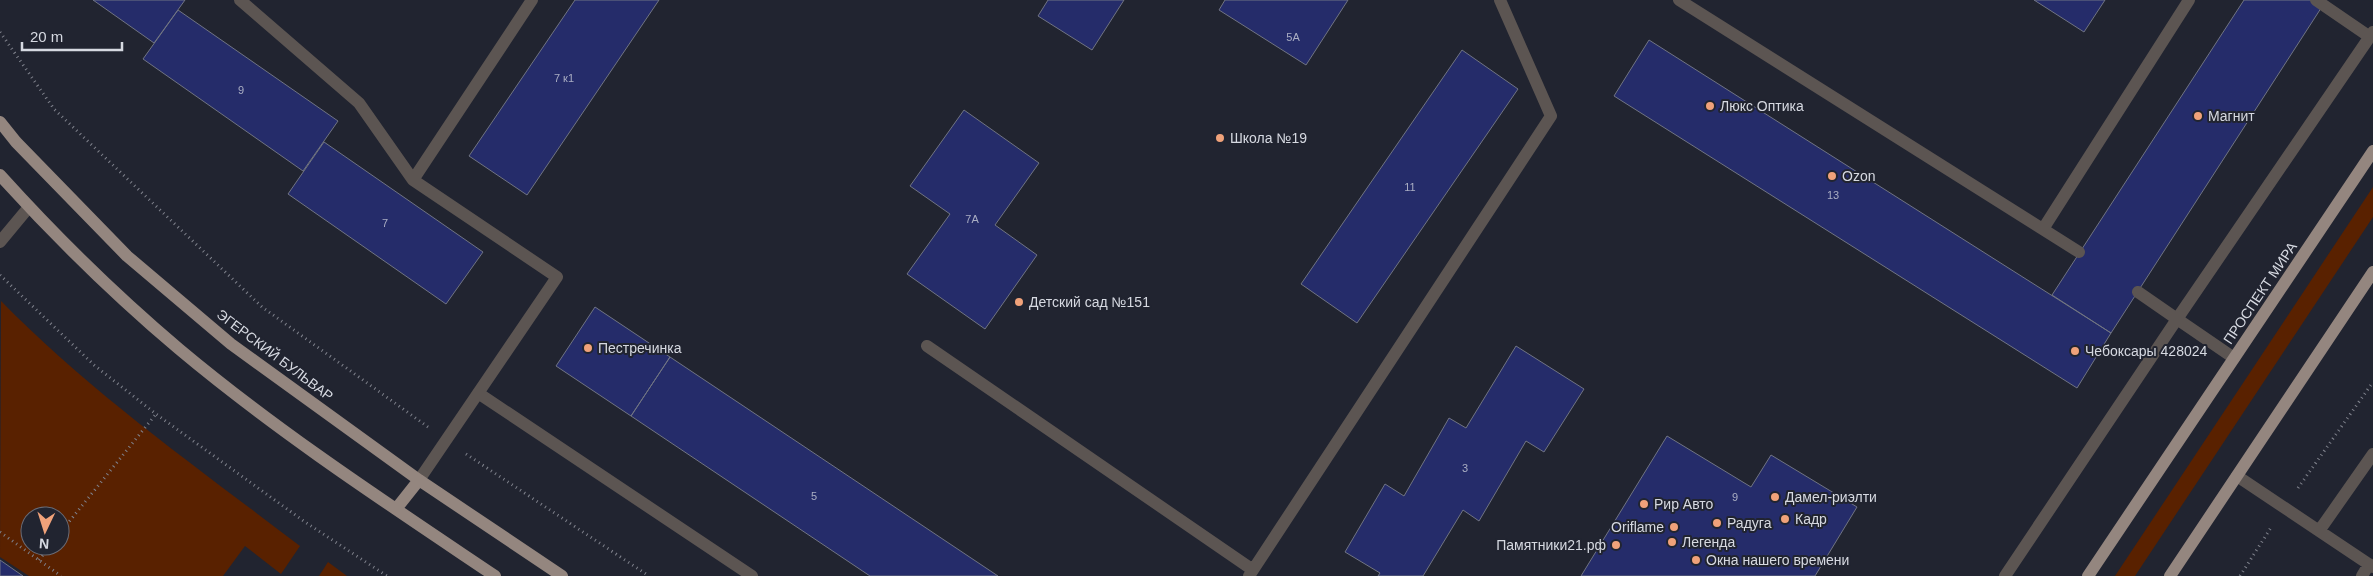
<svg xmlns="http://www.w3.org/2000/svg" width="2373" height="576" viewBox="0 0 2373 576" font-family="Helvetica,sans-serif">
<style>
.green{fill:#592100;fill-rule:evenodd}
.building{fill:#252c6a;stroke:#707483}
.lines{fill:none;stroke-linecap:round;stroke-linejoin:round}
.path{stroke:#80838d;stroke-width:3;stroke-dasharray:1 4;stroke-linecap:butt}
.service{stroke:#5c5552;stroke-width:12}
.primary{stroke:#94867f;stroke-width:12}
.poi-dot{fill:#f0a27a;stroke:#212430;stroke-width:2}
.labels{text-anchor:middle;dominant-baseline:central;stroke-width:4;stroke-linejoin:round;paint-order:stroke}
.number-label{font-size:11px;fill:#aaaec3}
.poi-label{font-size:14px;fill:#d6d9e1;stroke:#212430;text-anchor:start}
.street-label{font-size:14px;fill:#d6d9e1;stroke:#212430}
</style>
<rect width="100%" height="100%" fill="#212430"/>
<path class="green" d="M 2373,187 L 2373,217 L 2135,576 L 2115,576 Z
M 1,301 C 91,393 198,468 300,546 L 281,574 L 245,546 L 223,576 L 29,576 L 0,557 ZM 30,516 L 60,516 L 60,546 L 30,546 Z
M 328,562 L 347,576 L 319,576 Z"/>
<path class="building" d="M 93,0 L 185,0 L 154,43 Z
M 575,0 L 659,0 L 527,195 L 469,156 Z
M 1048,0 L 1124,0 L 1092,50 L 1038,16 Z
M 1225,0 L 1348,0 L 1306,65 L 1219,10 Z
M 2034,0 L 2105,0 L 2084,32 Z
M 2244,0 L 2322,0 L 2325,2 L 2111,333 L 2052,295 Z
M 178,10 L 338,121 L 303,171 L 143,59 Z
M 1649,40 L 2111,333 L 2077,388 L 1614,96 Z
M 1462,50 L 1518,89 L 1357,323 L 1301,284 Z
M 964,110 L 1039,163 L 995,225 L 1037,255 L 985,329 L 907,274 L 950,214 L 910,186 Z
M 324,142 L 483,252 L 446,304 L 288,194 Z
M 595,307 L 670,357 L 631,416 L 556,366 Z
M 1516,346 L 1584,389 L 1544,452 L 1526,441 L 1479,521 L 1463,510 L 1423,576 L 1378,576 L 1380,573 L 1345,552 L 1385,484 L 1404,496 L 1449,418 L 1466,428 Z
M 670,357 L 998,576 L 870,576 L 631,416 Z
M 1667,436 L 1751,487 L 1771,455 L 1857,507 L 1815,576 L 1581,576 Z
M 0,560 L 23,576 L 0,576 Z"/>
<g class="lines">
<path class="path" d="M 0,32 L 54,109 L 262,307 L 428,427
M 0,275 L 94,365 L 156,414 L 305,522 L 387,576
M 466,454 L 649,576
M 2298,488 L 2373,382
M 0,532 L 61,576
M 60,533 L 156,414
M 39,560 L 50,546
M 2240,576 L 2272,526"/>
<path class="service" d="M 240,0 L 359,103 L 413,180 L 557,277 L 419,480
M 1679,0 L 2079,252
M 2316,0 L 2370,37
M 413,180 L 532,0
M 2043,229 L 2189,0
M 0,242 L 29,207
M 2138,292 L 2177,319 L 2373,32
M 927,346 L 1253,570
M 478,393 L 752,576
M 2237,476 L 2373,567
M 2319,531 L 2373,454
M 1249,576 L 1551,116 L 1500,0
M 2005,576 L 2177,319 L 2234,358
M 2362,576 L 2369,564"/>
<path class="primary" d="M 0,122 L 16,142 L 127,256 L 231,344 L 419,480 L 562,576
M 0,175 C 56,237 115,295 179,349 C 278,432 388,504 495,576
M 396,509 L 419,480
M 2088,576 L 2373,151
M 2170,576 L 2373,272"/>
</g>
<g class="poi-dot">
<circle cx="1710" cy="106" r="5"/>
<circle cx="2198" cy="116" r="5"/>
<circle cx="1220" cy="138" r="5"/>
<circle cx="1832" cy="176" r="5"/>
<circle cx="1019" cy="302" r="5"/>
<circle cx="588" cy="348" r="5"/>
<circle cx="2075" cy="351" r="5"/>
<circle cx="1775" cy="497" r="5"/>
<circle cx="1644" cy="504" r="5"/>
<circle cx="1785" cy="519" r="5"/>
<circle cx="1717" cy="523" r="5"/>
<circle cx="1674" cy="527" r="5"/>
<circle cx="1672" cy="542" r="5"/>
<circle cx="1616" cy="545" r="5"/>
<circle cx="1696" cy="560" r="5"/>
</g>
<g class="labels">
<g class="number-label">
<text x="1293" y="37">5А</text>
<text x="564" y="78">7 к1</text>
<text x="241" y="90">9</text>
<text x="1410" y="187">11</text>
<text x="1833" y="195">13</text>
<text x="972" y="219">7А</text>
<text x="385" y="223">7</text>
<text x="1465" y="468">3</text>
<text x="814" y="496">5</text>
<text x="1735" y="497">9</text>
</g>
<g class="poi-label">
<text x="1720" y="106">Люкс Оптика</text>
<text x="2208" y="116">Магнит</text>
<text x="1230" y="138">Школа №19</text>
<text x="1842" y="176">Ozon</text>
<text x="1029" y="302">Детский сад №151</text>
<text x="598" y="348">Пестречинка</text>
<text x="2085" y="351">Чебоксары 428024</text>
<text x="1785" y="497">Дамел-риэлти</text>
<text x="1654" y="504">Рир Авто</text>
<text x="1795" y="519">Кадр</text>
<text x="1727" y="523">Радуга</text>
<text x="1664" y="527" text-anchor="end">Oriflame</text>
<text x="1682" y="542">Легенда</text>
<text x="1606" y="545" text-anchor="end">Памятники21.рф</text>
<text x="1706" y="560">Окна нашего времени</text>
</g>
<g class="street-label">
<text transform="translate(2260 293) rotate(-56)">ПРОСПЕКТ МИРА</text>
<text transform="translate(275 355) rotate(37)">ЭГЕРСКИЙ БУЛЬВАР</text>
</g>
</g>
<g transform="translate(45 531) rotate(184)"><circle r="24" fill="#212430" stroke="#696c77"/>
<path d="M0-4L9 19L0 12L-9 19Z" fill="#f0a27a"/>
<text y="-8" font-size="14" font-weight="bold" text-anchor="middle" fill="#d6d9e1">N</text>
</g>
<path d="M22 42v8h100v-8" fill="none" stroke="#d6d9e1" stroke-width="2.5"/>
<text x="30" y="42" font-size="15" fill="#d6d9e1" stroke="#212430" stroke-width="4" paint-order="stroke">20 m</text>
</svg>
